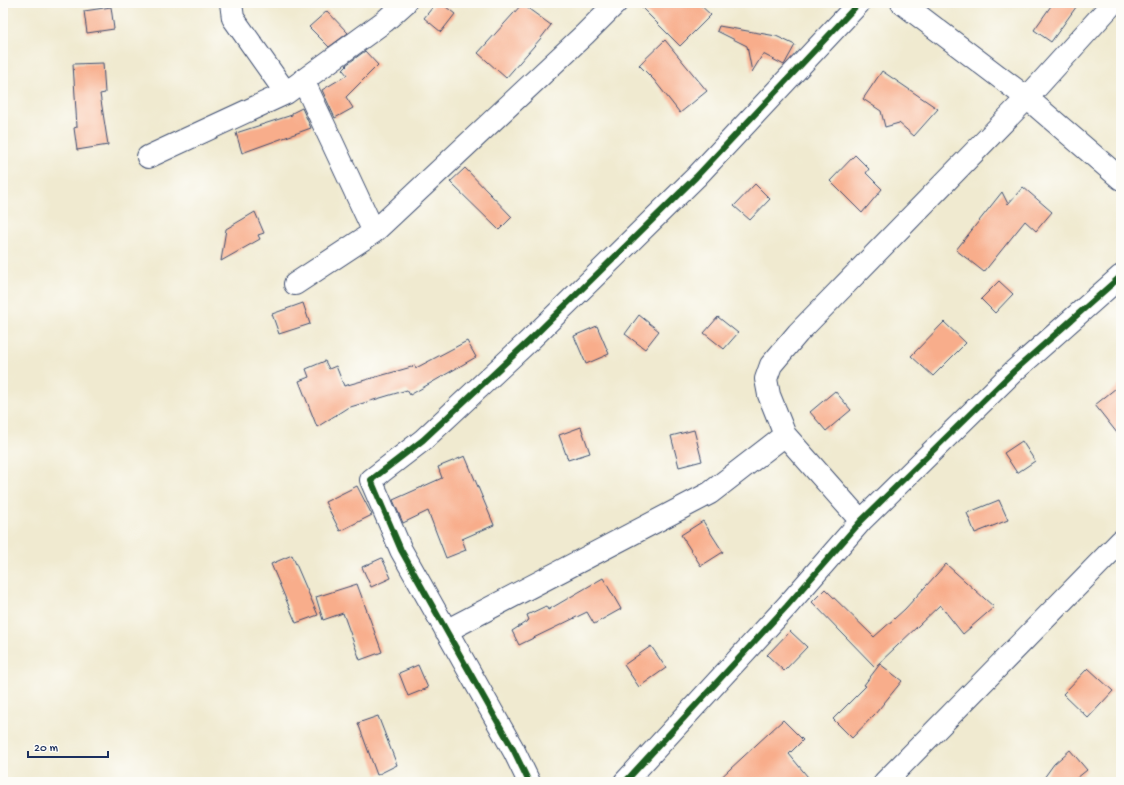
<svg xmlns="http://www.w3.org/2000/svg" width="1124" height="785" viewBox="0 0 1124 785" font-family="'Gochi Hand',sans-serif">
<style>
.building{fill:#f8ad8b}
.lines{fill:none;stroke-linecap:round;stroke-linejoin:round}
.street-casing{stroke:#3b4b6f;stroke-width:24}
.street{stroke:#fff;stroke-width:22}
.cycleway-casing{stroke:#fdfcf7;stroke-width:8}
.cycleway{stroke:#1b5e20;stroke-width:6}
</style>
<rect width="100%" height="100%" fill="#fdfcf7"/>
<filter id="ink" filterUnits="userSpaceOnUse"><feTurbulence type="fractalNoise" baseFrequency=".025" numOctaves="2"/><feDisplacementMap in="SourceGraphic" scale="8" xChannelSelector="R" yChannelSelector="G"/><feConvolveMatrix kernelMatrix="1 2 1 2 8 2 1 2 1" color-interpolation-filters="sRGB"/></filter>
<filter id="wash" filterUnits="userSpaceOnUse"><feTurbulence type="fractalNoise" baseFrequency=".012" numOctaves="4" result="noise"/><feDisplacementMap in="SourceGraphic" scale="16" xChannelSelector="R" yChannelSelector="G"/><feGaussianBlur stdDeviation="0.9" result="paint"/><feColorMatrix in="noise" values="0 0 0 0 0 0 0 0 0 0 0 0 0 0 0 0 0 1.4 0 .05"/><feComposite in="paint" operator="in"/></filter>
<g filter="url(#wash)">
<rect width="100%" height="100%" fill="#f0ead0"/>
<g id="blocks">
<path class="building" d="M 436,3 L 441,3 L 455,14 L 441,32 L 424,18 Z
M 637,3 L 698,3 L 711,15 L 680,46 Z
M 1053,3 L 1079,3 L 1051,42 L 1034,30 Z
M 522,4 L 551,25 L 541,38 L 506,78 L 478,53 Z
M 111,7 L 114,29 L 87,33 L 84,11 Z
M 327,11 L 348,33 L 329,47 L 309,27 Z
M 719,26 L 776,36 L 795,45 L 784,65 L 763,54 L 752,72 L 747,46 L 717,31 Z
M 665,40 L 707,91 L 680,113 L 654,80 L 639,65 Z
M 365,51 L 378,65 L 346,97 L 353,108 L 335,118 L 322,90 L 347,75 L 343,70 L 347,66 L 346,65 Z
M 103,63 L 105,93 L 100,94 L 108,145 L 77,150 L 74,128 L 77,127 L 73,64 Z
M 882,71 L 938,109 L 914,136 L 899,123 L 885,127 L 881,111 L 863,99 Z
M 302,108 L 311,128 L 242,153 L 236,133 L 292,115 L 292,113 Z
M 855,155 L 869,169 L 866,173 L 882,189 L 862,213 L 830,181 Z
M 465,168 L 512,217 L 499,230 L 450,182 Z
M 755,184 L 770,199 L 750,220 L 734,206 Z
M 1023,187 L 1052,212 L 1036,231 L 1025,221 L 984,272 L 956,250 L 1002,192 L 1008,204 Z
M 255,212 L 264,233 L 258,235 L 260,239 L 221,261 L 226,229 Z
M 999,281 L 1013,294 L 995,313 L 981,299 Z
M 303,303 L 310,324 L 279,334 L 272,314 Z
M 639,315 L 659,331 L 645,349 L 625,334 Z
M 718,317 L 738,333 L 724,349 L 704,333 Z
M 944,322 L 966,343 L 933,376 L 911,356 Z
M 597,326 L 609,354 L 586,364 L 574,336 Z
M 467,341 L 476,357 L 410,395 L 407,390 L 347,408 L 317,427 L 299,381 L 309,377 L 306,369 L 325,361 L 329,369 L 336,366 L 344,386 L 415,366 L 416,368 Z
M 1121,384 L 1121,438 L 1095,405 Z
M 835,391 L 851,410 L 826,431 L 810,412 Z
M 581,427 L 590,453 L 568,460 L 559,435 Z
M 694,430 L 702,461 L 679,467 L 671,436 Z
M 1022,441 L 1035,461 L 1017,473 L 1004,453 Z
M 465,456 L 494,525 L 462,539 L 466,550 L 446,558 L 428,511 L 403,523 L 393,500 L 442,478 L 438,467 Z
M 357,486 L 372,515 L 340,531 L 325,502 Z
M 999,500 L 1008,520 L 975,533 L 967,513 Z
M 703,521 L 723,552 L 701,566 L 681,535 Z
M 292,555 L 318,615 L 296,623 L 271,564 Z
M 382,558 L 391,578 L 371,587 L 362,567 Z
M 946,564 L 994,607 L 963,634 L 940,605 L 875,667 L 812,602 L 825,589 L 874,637 L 905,609 Z
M 603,578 L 621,609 L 594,624 L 587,612 L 519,645 L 512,631 L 529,620 L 527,615 L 546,606 L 548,610 Z
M 357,584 L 382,652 L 360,660 L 343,613 L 323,620 L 316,597 Z
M 790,631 L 807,647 L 784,671 L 767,655 Z
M 651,646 L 666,668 L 639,687 L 624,665 Z
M 880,664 L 902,681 L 875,714 L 852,738 L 833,719 L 866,686 L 864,685 Z
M 418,665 L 428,688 L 408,696 L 399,673 Z
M 1088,668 L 1113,691 L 1088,718 L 1063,694 Z
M 378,716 L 397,765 L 377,775 L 358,723 Z
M 783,720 L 803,740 L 789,754 L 812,782 L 716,782 Z
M 1070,750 L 1087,770 L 1072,782 L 1041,782 L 1054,764 Z"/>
</g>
</g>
<g filter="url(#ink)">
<use href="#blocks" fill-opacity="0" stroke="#3b4b6f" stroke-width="1"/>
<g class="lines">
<defs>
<path id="street" d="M 231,3 L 233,18 L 286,93
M 902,3 L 1027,98 L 1121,179
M 303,80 L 374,232
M 148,157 L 286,93 L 385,21 L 405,3
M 295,284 L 374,232 L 585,34 L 616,3
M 861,521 L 785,435 L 769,395 L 766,379 L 771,365 L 798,333 L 1027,98 L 1113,3
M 446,631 L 710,493 L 785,435
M 529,782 L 514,751 L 401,550 L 371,480 L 423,440 L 532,338 L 696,177 L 859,3
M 625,782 L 787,606 L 861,521 L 1014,371 L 1121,276
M 885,782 L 1121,541"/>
</defs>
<use href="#street" class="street-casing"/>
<use href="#street" class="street"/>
<defs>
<path id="cycleway" d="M 529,782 L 514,751 L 401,550 L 371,480 L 423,440 L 532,338 L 696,177 L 859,3
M 625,782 L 787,606 L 861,521 L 1014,371 L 1121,276"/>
</defs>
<use href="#cycleway" class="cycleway-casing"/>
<use href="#cycleway" class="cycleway"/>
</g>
</g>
<rect width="1124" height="785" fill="none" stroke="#fdfcf7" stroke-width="16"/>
<path d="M28 751v6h80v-6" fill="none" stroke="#1b2f5e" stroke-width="2"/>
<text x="34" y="751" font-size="12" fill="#1b2f5e" stroke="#fdfcf7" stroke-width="3" paint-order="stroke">20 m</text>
</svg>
